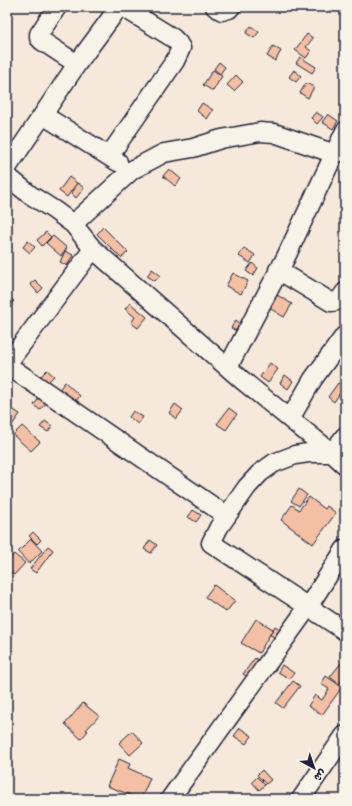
<svg xmlns="http://www.w3.org/2000/svg" width="352" height="806" viewBox="0 0 352 806" font-family="Sriracha,'Playpen Sans Arabic',sans-serif">
<style>
.building{fill:#f3c0a5;stroke:#22223b}
.lines{fill:none;stroke-linecap:round;stroke-linejoin:round}
.minor-casing{stroke:#22223b;stroke-width:21}
.minor{stroke:#f7f3e8;stroke-width:18}
</style>
<rect width="100%" height="100%" fill="#f6e9db"/>
<filter id="ink" filterUnits="userSpaceOnUse"><feTurbulence type="fractalNoise" baseFrequency=".025" numOctaves="2"/><feDisplacementMap in="SourceGraphic" scale="8" xChannelSelector="R" yChannelSelector="G"/><feConvolveMatrix kernelMatrix="1 2 1 2 8 2 1 2 1" color-interpolation-filters="sRGB"/></filter>
<g filter="url(#ink)">
<path class="building" d="M 251,26 L 259,32 L 254,38 L 246,33 Z
M 307,34 L 313,38 L 306,47 L 311,51 L 306,58 L 295,50 Z
M 273,46 L 281,51 L 275,61 L 267,56 Z
M 300,57 L 316,67 L 312,73 L 296,63 Z
M 219,62 L 225,67 L 220,74 L 214,69 Z
M 213,70 L 222,76 L 213,91 L 203,85 Z
M 294,70 L 301,76 L 296,82 L 289,77 Z
M 236,75 L 243,82 L 234,91 L 227,85 Z
M 306,83 L 314,87 L 308,98 L 300,93 Z
M 202,103 L 213,110 L 207,119 L 197,111 Z
M 316,112 L 323,117 L 317,124 L 311,118 Z
M 328,114 L 338,121 L 333,129 L 322,122 Z
M 169,169 L 181,179 L 175,186 L 163,176 Z
M 69,177 L 77,183 L 67,197 L 59,191 Z
M 78,183 L 84,188 L 76,198 L 71,193 Z
M 103,227 L 128,252 L 121,258 L 97,234 Z
M 46,232 L 51,237 L 42,246 L 37,240 Z
M 53,236 L 67,248 L 61,256 L 46,243 Z
M 28,241 L 35,247 L 30,253 L 23,247 Z
M 244,248 L 255,255 L 250,263 L 239,256 Z
M 65,251 L 73,255 L 67,266 L 60,262 Z
M 252,263 L 258,268 L 253,276 L 246,271 Z
M 152,269 L 160,275 L 155,281 L 147,276 Z
M 233,273 L 248,281 L 241,294 L 226,286 Z
M 35,280 L 43,288 L 38,293 L 30,284 Z
M 274,293 L 292,304 L 284,317 L 266,306 Z
M 7,296 L 14,301 L 8,308 L 7,307 Z
M 130,303 L 147,317 L 138,328 L 131,323 L 135,317 L 125,309 Z
M 236,320 L 242,325 L 238,332 L 231,328 Z
M 270,363 L 278,369 L 268,383 L 260,377 Z
M 47,370 L 54,376 L 47,383 L 40,377 Z
M 285,375 L 293,381 L 288,389 L 280,383 Z
M 65,382 L 80,396 L 69,409 L 54,396 Z
M 338,383 L 344,387 L 334,402 L 328,397 Z
M 39,398 L 46,403 L 40,410 L 34,405 Z
M 175,404 L 183,410 L 176,419 L 169,413 Z
M 229,408 L 237,414 L 226,430 L 217,424 Z
M 12,409 L 20,414 L 10,428 L 7,425 L 7,416 Z
M 133,411 L 143,417 L 138,424 L 129,417 Z
M 45,421 L 52,426 L 48,432 L 40,427 Z
M 22,426 L 40,442 L 31,451 L 13,435 Z
M 299,489 L 307,495 L 299,506 L 291,501 Z
M 309,497 L 325,509 L 327,506 L 336,513 L 313,544 L 281,520 L 292,505 L 299,510 Z
M 193,510 L 201,515 L 196,522 L 188,517 Z
M 33,532 L 41,540 L 37,544 L 29,536 Z
M 31,539 L 42,551 L 29,564 L 18,552 Z
M 150,540 L 157,545 L 151,553 L 144,549 Z
M 48,546 L 53,550 L 36,573 L 30,569 Z
M 14,554 L 25,563 L 14,575 L 7,569 L 7,562 Z
M 214,585 L 235,601 L 226,612 L 205,597 Z
M 256,619 L 273,629 L 259,653 L 241,643 Z
M 275,626 L 283,631 L 278,639 L 270,635 Z
M 255,658 L 262,663 L 251,679 L 243,674 Z
M 345,658 L 345,678 L 344,677 L 339,684 L 330,677 Z
M 282,665 L 294,673 L 290,679 L 278,672 Z
M 326,676 L 342,687 L 322,715 L 308,706 L 315,695 L 322,700 L 329,689 L 321,684 Z
M 293,681 L 300,686 L 283,708 L 276,703 Z
M 83,703 L 99,716 L 86,730 L 88,731 L 81,739 L 65,724 Z
M 240,728 L 252,736 L 246,744 L 234,736 Z
M 132,731 L 143,743 L 130,755 L 119,743 Z
M 119,759 L 130,764 L 128,768 L 150,778 L 141,799 L 107,786 Z
M 262,770 L 271,780 L 266,784 L 257,775 Z
M 257,777 L 265,785 L 259,790 L 252,782 Z"/>
<g class="lines">
<defs>
<path id="minor" d="M 57,7 L 39,34 L 39,38 L 42,41 L 77,64
M 215,7 L 222,11 L 229,9 L 231,7
M 43,115 L 118,162
M 109,156 L 175,61 L 181,48 L 178,43 L 173,38 L 123,7
M 7,168 L 77,64 L 119,7
M 7,176 L 29,194 L 54,210 L 73,224 L 93,249 L 242,380 L 332,453 L 345,465
M 73,224 L 132,170 L 164,153 L 193,148 L 221,139 L 260,132 L 274,133 L 335,154 L 345,149
M 278,270 L 331,302 C 339,302 341,298 345,292
M 7,364 L 93,249
M 7,365 L 227,516
M 228,367 L 285,259 L 345,131
M 290,419 L 313,379 L 345,335
M 345,436 L 332,453 L 308,453 L 295,455 L 274,463 L 260,473 L 247,487 L 219,527 L 211,543 L 345,631
M 170,799 L 308,607 L 345,549
M 301,799 L 345,735"/>
</defs>
<use href="#minor" class="minor-casing"/>
<use href="#minor" class="minor"/>
</g>
</g>
<rect width="352" height="806" fill="none" stroke="#f7f3e8" stroke-width="24"/>
<rect x="12" y="12" width="328" height="782" fill="none" stroke="#22223b" stroke-width="1.5" filter="url(#ink)"/>
<g transform="translate(314 768) rotate(140)" stroke="#f7f3e8" stroke-width="3" paint-order="stroke">
<path d="M0-3L7 15L0 10L-7 15Z" fill="#22223b"/>
<text y="-6" font-size="11" font-weight="bold" text-anchor="middle" fill="#22223b">ش</text>
</g>
</svg>
